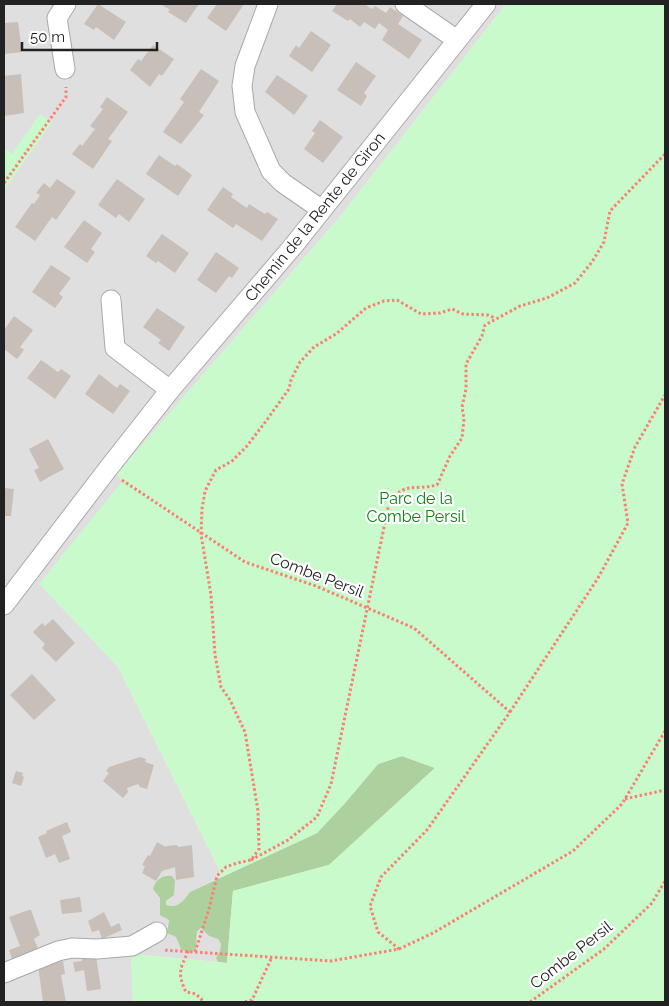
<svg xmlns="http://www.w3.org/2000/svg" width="669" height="1006" viewBox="0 0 669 1006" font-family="Raleway,sans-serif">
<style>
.residential{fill:#e0dfdf}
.forest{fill:#add19e}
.park{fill:#c8facc}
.building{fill:#c7bfb8}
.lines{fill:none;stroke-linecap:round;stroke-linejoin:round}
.street-casing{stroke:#a9a9a9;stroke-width:21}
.path{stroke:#fa8072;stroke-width:3;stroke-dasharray:2.5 2.5;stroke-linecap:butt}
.street{stroke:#fff;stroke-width:19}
.labels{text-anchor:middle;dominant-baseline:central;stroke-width:4.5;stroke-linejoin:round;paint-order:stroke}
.street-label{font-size:16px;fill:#222;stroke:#fff}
.park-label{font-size:16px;fill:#0c8416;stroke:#fff}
</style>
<rect width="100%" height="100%" fill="#f2efe9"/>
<path class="residential" d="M 4,4 L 506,4 L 338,219 L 117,474 L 123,481 L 40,584 L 118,667 L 220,871 L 219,878 L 190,892 L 180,904 L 172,907 L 166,905 L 166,901 L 170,899 L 160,898 L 160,914 L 169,920 L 167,926 L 171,935 L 198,941 L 197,931 L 201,927 L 209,936 L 218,939 L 221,944 L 220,951 L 216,958 L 218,962 L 131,954 L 133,1002 L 4,1002 Z"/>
<path class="forest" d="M 402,756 L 435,768 L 329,865 L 233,891 L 227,963 L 218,962 L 216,958 L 220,951 L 221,944 L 218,939 L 209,936 L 201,928 L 197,931 L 196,949 L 189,953 L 181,949 L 176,937 L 167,933 L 169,920 L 160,915 L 160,898 L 153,889 C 156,879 163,875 172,876 L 175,880 L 174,895 L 166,901 L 166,905 C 178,909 183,901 190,892 L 317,833 L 345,803 L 378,764 Z"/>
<path class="park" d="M 506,4 L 665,4 L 665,1002 L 133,1002 L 131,954 L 227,963 L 233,891 L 329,865 L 435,768 L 402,756 L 378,764 L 345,803 L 317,833 L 219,878 L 220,871 L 118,667 L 39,584 L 123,481 L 117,474 L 338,219 Z
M 40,114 L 52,122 L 4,190 L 4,148 L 12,154 Z"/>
<path class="building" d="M 98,4 L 126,22 L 114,40 L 96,27 L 94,30 L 84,24 Z
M 161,4 L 199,4 L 186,23 L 168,12 L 170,10 Z
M 217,4 L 244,4 L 226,31 L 207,18 Z
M 337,4 L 364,4 L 372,9 L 375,6 L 386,13 L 390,7 L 403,16 L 398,24 L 422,40 L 409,59 L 382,40 L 388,30 L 379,23 L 375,29 L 364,22 L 360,27 L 350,19 L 348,21 L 332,11 Z
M 18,22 L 22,52 L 4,54 L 4,23 Z
M 311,31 L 331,45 L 312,72 L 289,56 L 296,45 L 299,48 Z
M 153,45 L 174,59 L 162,76 L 159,74 L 150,87 L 130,70 L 138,59 L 141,61 Z
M 356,62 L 376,76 L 364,93 L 367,96 L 361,106 L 337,90 Z
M 201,69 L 219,81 L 199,112 L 204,115 L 181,144 L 163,132 L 184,102 L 180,99 Z
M 21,74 L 24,113 L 4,116 L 4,76 Z
M 277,75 L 308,96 L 294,115 L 265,92 Z
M 107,97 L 128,112 L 108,139 L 112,141 L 93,169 L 72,154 L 80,144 L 82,146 L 95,129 L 90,126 L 103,109 L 100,107 Z
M 320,120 L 343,137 L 323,163 L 304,149 L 315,133 L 312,131 Z
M 159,155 L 175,166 L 177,164 L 192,175 L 178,196 L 146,174 Z
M 57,179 L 76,192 L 56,220 L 52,217 L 35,241 L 15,227 L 32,203 L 34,204 L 40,195 L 36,193 L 44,183 L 50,188 Z
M 117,179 L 145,199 L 129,222 L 119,214 L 116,218 L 98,205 Z
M 223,187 L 233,194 L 231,197 L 247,208 L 249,204 L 265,214 L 267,212 L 278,219 L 262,241 L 236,224 L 233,228 L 207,210 Z
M 84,220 L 102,233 L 91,249 L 95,252 L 87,263 L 64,247 Z
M 162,234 L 189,253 L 175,273 L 158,261 L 156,263 L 146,256 Z
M 216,252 L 239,268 L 232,278 L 229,276 L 216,293 L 197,280 Z
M 51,265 L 71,278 L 59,294 L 63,297 L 55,308 L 32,292 Z
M 157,308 L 185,327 L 169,351 L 158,343 L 161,340 L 143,327 Z
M 14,316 L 33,330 L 20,347 L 24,350 L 17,359 L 4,349 L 4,330 Z
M 41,360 L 58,372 L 61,369 L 71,376 L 55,399 L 27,378 Z
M 99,374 L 117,388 L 120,384 L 130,391 L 113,414 L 85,394 Z
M 48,439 L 64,469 L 40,482 L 34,470 L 39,468 L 29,449 Z
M 4,488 L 14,489 L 11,516 L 4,516 Z
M 53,619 L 75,643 L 56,662 L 42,648 L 45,644 L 33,632 L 42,623 L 45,626 Z
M 32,674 L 56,700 L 34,720 L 10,695 Z
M 140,757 L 146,759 L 145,762 L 154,765 L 147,789 L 140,787 L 138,784 L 127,788 L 128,792 L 123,798 L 103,781 L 109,773 L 106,771 L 109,767 Z
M 16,771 L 23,773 L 22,776 L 24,777 L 21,786 L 12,783 Z
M 67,822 L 71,832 L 62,836 L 70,859 L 59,863 L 55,854 L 46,858 L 38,837 L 47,833 L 46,831 Z
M 157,842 L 166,847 L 166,846 L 177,845 L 178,847 L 192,845 L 194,877 L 176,880 L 175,867 L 162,871 L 156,881 L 142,873 L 145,866 L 142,865 L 148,855 L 150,856 Z
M 80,897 L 82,912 L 62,914 L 60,900 Z
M 29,910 L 31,910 L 40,935 L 34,939 L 39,951 L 13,962 L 9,950 L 20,946 L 9,917 Z
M 104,912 L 111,927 L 119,923 L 122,930 L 102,939 L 99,930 L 92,932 L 88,921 Z
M 96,956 L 101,989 L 87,991 L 84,970 L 75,972 L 73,962 L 82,961 L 82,958 Z
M 63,961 L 65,974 L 61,975 L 66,1002 L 43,1002 L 38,965 Z"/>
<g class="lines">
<defs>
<path id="street" d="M 268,4 L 245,66 L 242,86 L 245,112 L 271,171 L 283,183 L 322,210
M 405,4 L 457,40
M 65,69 L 57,18 L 66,4
M 111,300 L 115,348 L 170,390
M 4,605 L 107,470 L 170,390 L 294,245 L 486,4
M 4,973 L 58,951 L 72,948 L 97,949 L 132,946 L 157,932"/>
</defs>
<use href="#street" class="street-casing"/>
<path class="path" d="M 4,183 L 66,97 L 66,87
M 122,480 L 245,562 L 316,586 L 414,628 L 510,712 L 427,830 L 381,877 L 370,906 L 378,932 L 399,949 L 331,961 L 163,950
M 510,712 L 598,578 L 628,523 L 622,484 L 635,447 L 665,395
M 625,799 L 665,790
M 251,860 L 288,840 L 317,817 L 331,784 L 388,508 C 401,480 413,491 437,485 L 450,456 L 462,438 L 464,419 L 462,407 L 466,389 L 466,364 L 482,336 L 485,325 L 520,306 L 547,298 L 575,283 L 592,262 L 604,242 L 610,211 L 665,154
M 399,949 L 433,933 L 573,851 L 622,804 L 665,731
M 188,951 C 180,970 177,973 186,992 L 196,994 L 204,1002
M 195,952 L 209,909 L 217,876 L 226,867 L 237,863 L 251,860 L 259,849 L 258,811 L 245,732 L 230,700 L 221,687 L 215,655 L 211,595 L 201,534 L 202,509 L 205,491 L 216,470 L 232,461 L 247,446 L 266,421 L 289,389 L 291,380 L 300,362 L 314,347 L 336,334 L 366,308 L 384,301 L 397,300 L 421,314 L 440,313 L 452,309 L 463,314 L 488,315 L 495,318
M 245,1002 L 252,1000 L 272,957
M 530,1002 L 604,949 L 652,903 L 665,881"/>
<use href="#street" class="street"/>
</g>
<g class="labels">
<g class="street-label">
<text transform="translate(315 217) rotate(-51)">Chemin de la Rente de Giron</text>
<text transform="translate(317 575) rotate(21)">Combe Persil</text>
<text transform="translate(571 955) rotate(-38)">Combe Persil</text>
</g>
<g class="park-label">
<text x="416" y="498">Parc de la<tspan x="416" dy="18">Combe Persil</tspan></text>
</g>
</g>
<rect width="669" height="1006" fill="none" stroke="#222222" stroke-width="10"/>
<path d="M22 42v8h135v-8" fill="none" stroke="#222222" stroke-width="2.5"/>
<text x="30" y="42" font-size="15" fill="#222222" stroke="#ffffff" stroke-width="4" paint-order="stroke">50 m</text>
</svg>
